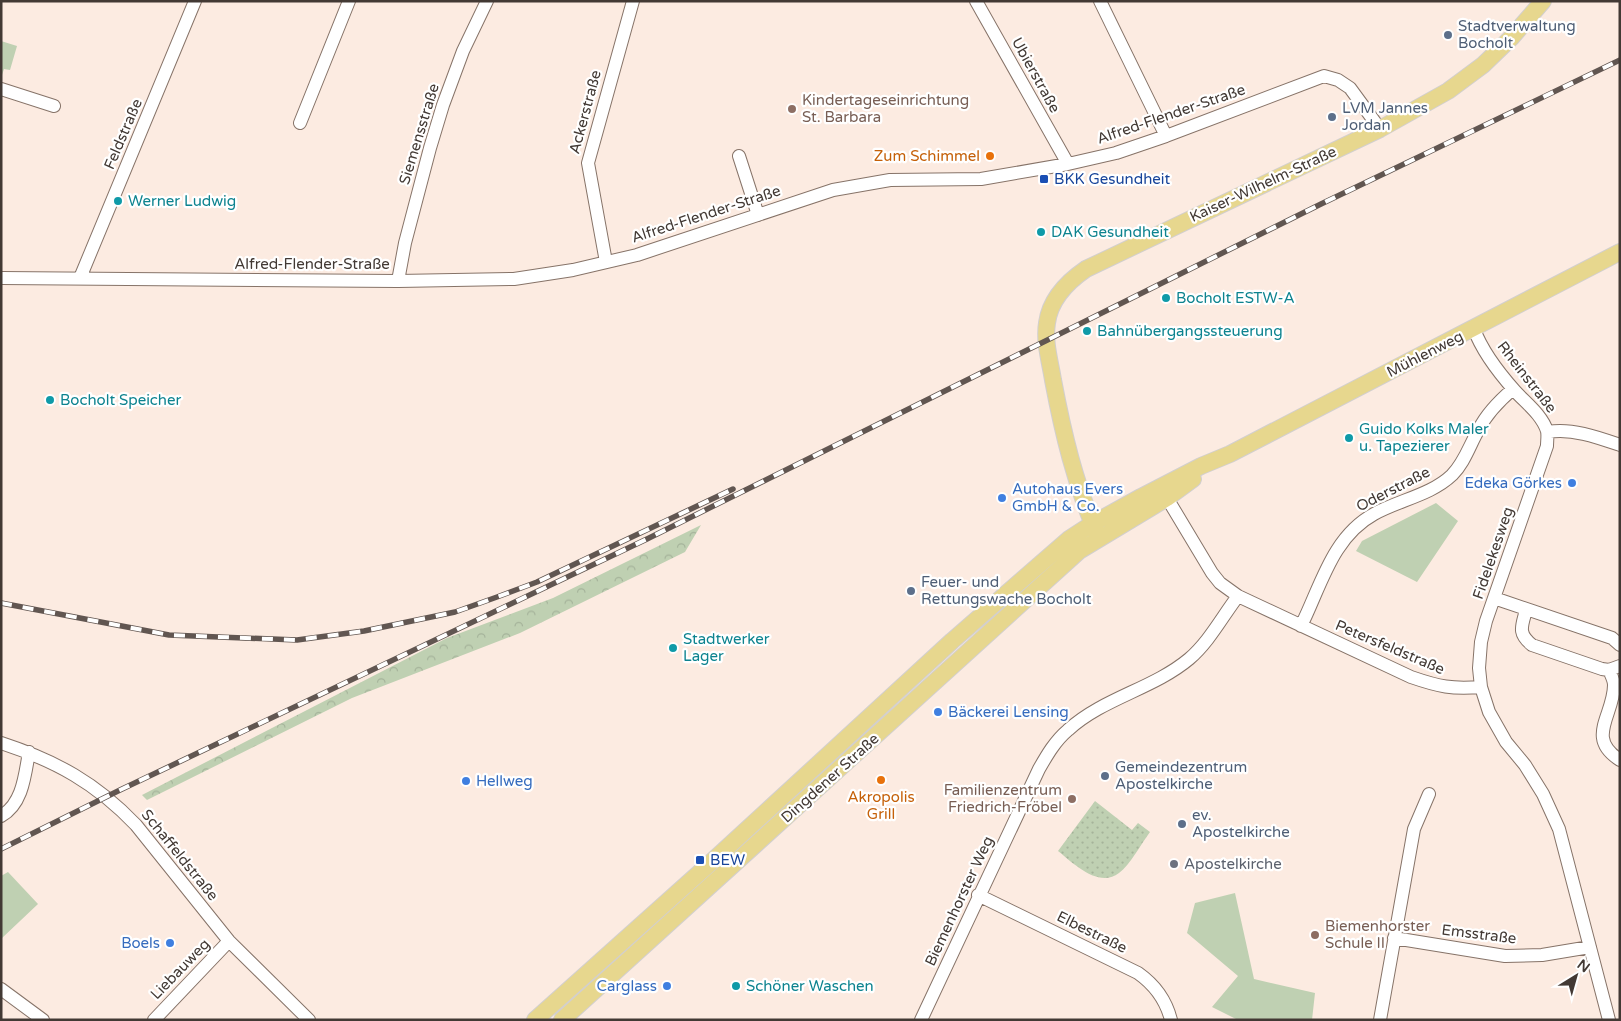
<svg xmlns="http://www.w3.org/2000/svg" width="1621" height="1021" viewBox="0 0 1621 1021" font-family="'Varela Round',sans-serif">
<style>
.grass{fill:url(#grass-dots)}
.forest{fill:url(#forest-crowns)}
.park{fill:#bfd0b2}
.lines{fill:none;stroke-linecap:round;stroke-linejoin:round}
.minor-casing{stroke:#867368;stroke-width:14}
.major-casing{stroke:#d2cfce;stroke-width:18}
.minor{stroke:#fff;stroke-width:12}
.major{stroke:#e7d78e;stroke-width:16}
.rail-casing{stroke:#615651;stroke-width:5.5}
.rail{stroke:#fff;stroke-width:4;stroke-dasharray:11;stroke-linecap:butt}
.service-dot{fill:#5c6f8a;stroke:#fff;stroke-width:2}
.education-dot{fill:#8d6e63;stroke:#fff;stroke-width:2}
.food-dot{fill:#e8710a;stroke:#fff;stroke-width:2}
.transit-dot{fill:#1a4fb4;stroke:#fff;stroke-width:2}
.culture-dot{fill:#0f9aa8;stroke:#fff;stroke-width:2}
.shop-dot{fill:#3f7fe0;stroke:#fff;stroke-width:2}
.worship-dot{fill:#6b7280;stroke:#fff;stroke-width:2}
.labels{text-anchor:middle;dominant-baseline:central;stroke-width:4.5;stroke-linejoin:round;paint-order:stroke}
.service-label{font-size:15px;fill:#4e5e75;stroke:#fff;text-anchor:start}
.street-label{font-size:15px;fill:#423934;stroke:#fff}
.education-label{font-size:15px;fill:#785e54;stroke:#fff;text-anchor:start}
.food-label{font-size:15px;fill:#c56008;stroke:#fff;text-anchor:end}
.transit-label{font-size:15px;fill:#164399;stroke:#fff;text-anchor:start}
.culture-label{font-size:15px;fill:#0d838f;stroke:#fff;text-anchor:start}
.shop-label{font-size:15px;fill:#366cbe;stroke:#fff;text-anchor:end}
.worship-label{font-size:15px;fill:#5b616d;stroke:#fff;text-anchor:start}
</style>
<defs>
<pattern id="grass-dots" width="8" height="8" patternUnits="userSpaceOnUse" patternTransform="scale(1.25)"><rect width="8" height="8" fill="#bfd0b2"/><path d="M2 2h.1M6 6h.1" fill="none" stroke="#a5b39a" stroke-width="1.8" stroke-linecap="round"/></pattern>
<pattern id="forest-crowns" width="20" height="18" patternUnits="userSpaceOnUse" patternTransform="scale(1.25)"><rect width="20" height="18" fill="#bfd0b2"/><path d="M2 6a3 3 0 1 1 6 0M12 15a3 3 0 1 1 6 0" fill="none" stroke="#a5b39a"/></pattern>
</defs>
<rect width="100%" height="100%" fill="#fcebe1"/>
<path class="grass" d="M 1095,801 L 1132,830 L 1138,823 L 1150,832 C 1141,844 1130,865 1119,873 C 1099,889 1073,863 1058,851 Z"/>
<path class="forest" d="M 701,525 L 685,552 L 520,633 L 352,698 L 147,800 L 142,795 L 447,638 L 553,598 Z"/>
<path class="park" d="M 1,41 L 17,46 L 10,70 L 4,69 L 1,78 Z
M 1436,503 L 1458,521 L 1417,582 L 1356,551 L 1362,541 Z
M 8,872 L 38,904 L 1,939 L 1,876 Z
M 1235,893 L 1254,979 L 1315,993 L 1312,1020 L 1238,1020 L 1212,1007 L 1238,976 L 1187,933 L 1195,903 Z"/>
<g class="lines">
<defs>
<path id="minor" d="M 976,1 L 1068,164
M 1100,1 L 1166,136
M 1,89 L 54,106
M 300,123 L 349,1
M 739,156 L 758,215
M 606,262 L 588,163 L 633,1
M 1,278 L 398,281 L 514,279 L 573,270 L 637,255 L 833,190 L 890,180 L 981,179 L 1068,164 L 1116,153 L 1166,136 L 1324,76 L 1338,80 L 1350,88 L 1380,129
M 80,278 L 195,1
M 398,281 L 405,243 L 430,148 L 443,105 L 463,51 L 487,1
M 1474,329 C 1482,351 1499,373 1515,391 C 1526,403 1542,415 1547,431 C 1548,435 1547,441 1547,446 L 1486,621 L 1481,642 L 1479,668 L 1481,687 L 1489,712 L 1506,742 L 1525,765 L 1543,794 L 1559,829 L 1609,1020
M 1548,432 C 1572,428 1597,437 1620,445
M 1167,498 L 1212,573 L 1220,583 L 1238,596 L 1411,677 C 1440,687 1451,689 1481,687
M 1494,598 L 1612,638 L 1620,645
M 1526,610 C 1522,626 1517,633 1532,645 L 1602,669 L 1609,670 L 1620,666
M 1301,626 C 1321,586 1332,537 1374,514 C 1399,500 1431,495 1452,475 C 1465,462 1470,444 1479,429 C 1487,413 1499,401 1513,389
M 1609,670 C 1611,675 1614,680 1614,685 C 1614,715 1585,738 1620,760
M 1,743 C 56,761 96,783 136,825 L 229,941 L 309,1020
M 1,816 C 23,804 25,774 29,752
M 978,895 L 1138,973 C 1155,985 1166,1000 1171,1020
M 1394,938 L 1505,956 L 1542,955 L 1590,947
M 1,989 L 43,1020
M 154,1020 L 229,941
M 921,1020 L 1039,769 C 1047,755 1055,741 1068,730 C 1103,698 1153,689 1189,659 C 1209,642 1222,617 1238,596
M 1380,1020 L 1414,829 L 1429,794"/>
<path id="major" d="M 1097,534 C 1075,484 1063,433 1053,380 C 1050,361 1044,342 1047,323 C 1050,300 1067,282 1086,269 L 1380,129 L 1448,91 L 1483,65 L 1511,38 L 1543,1
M 535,1020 L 706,867 L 952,641 L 1069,539 L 1092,524 L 1141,497 L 1201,466 L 1230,454 L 1620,252
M 562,1020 L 1079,551 L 1167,498 L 1193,479"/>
</defs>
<use href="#minor" class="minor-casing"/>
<use href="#major" class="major-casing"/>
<use href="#minor" class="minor"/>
<use href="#major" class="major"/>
<defs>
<path id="rail" d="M 1,603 L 169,635 L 297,640 L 364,631 L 455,612 L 497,597 L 537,582 L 733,489
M 1,849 L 120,790 L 647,539 L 1321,204 L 1620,60"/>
</defs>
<use href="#rail" class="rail-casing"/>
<use href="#rail" class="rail"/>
</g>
<g class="service-dot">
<circle cx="1448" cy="35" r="5"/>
<circle cx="1332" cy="117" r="5"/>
<circle cx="911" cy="591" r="5"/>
<circle cx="1105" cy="776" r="5"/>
<circle cx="1182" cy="824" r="5"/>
</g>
<g class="education-dot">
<circle cx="792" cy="109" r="5"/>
<circle cx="1072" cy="799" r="5"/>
<circle cx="1315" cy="935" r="5"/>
</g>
<g class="food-dot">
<circle cx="990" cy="156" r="5"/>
<circle cx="881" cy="780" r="5"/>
</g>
<g class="transit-dot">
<rect x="1039" y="174" width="10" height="10" rx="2.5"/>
<rect x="695" y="855" width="10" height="10" rx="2.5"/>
</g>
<g class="culture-dot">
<circle cx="118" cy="201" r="5"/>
<circle cx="1041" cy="232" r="5"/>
<circle cx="1166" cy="298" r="5"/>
<circle cx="1087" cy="331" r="5"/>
<circle cx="50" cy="400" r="5"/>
<circle cx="1349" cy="438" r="5"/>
<circle cx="673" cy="648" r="5"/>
<circle cx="736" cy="986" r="5"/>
</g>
<g class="shop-dot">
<circle cx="1572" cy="483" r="5"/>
<circle cx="1002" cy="498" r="5"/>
<circle cx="938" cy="712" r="5"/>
<circle cx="466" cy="781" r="5"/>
<circle cx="170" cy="943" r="5"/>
<circle cx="667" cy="986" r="5"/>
</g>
<circle class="worship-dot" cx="1174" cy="864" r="5"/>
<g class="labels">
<g class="service-label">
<text x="1458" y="26">Stadtverwaltung<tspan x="1458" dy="17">Bocholt</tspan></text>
<text x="1342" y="108">LVM Jannes<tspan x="1342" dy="17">Jordan</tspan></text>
<text x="921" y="582">Feuer- und<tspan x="921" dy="17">Rettungswache Bocholt</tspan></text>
<text x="1115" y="767">Gemeindezentrum<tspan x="1115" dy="17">Apostelkirche</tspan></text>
<text x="1192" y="815">ev.<tspan x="1192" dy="17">Apostelkirche</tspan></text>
</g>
<g class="street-label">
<text transform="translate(1036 75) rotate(61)">Ubierstraße</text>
<text transform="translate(585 112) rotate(-75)">Ackerstraße</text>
<text transform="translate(1171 114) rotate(-19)">Alfred-Flender-Straße</text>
<text transform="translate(123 134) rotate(-67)">Feldstraße</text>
<text transform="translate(419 134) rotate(-73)">Siemensstraße</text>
<text transform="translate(1263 184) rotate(-25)">Kaiser-Wilhelm-Straße</text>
<text transform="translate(706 214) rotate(-18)">Alfred-Flender-Straße</text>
<text x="312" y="264">Alfred-Flender-Straße</text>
<text transform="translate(1425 354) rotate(-27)">Mühlenweg</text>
<text transform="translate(1527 377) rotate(52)">Rheinstraße</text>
<text transform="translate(1393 489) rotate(-27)">Oderstraße</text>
<text transform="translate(1493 553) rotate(-71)">Fidelekesweg</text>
<text transform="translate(1390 647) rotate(23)">Petersfeldstraße</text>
<text transform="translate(830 778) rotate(-42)">Dingdener Straße</text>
<text transform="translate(180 855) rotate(51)">Schaffeldstraße</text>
<text transform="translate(959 901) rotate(-65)">Biemenhorster Weg</text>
<text transform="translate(1092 932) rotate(26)">Elbestraße</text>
<text transform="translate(1479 934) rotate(7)">Emsstraße</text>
<text transform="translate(180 969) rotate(-46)">Liebauweg</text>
</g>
<g class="education-label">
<text x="802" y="100">Kindertageseinrichtung<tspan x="802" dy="17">St. Barbara</tspan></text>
<text x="1062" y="790" text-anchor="end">Familienzentrum<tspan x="1062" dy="17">Friedrich-Fröbel</tspan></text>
<text x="1325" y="926">Biemenhorster<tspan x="1325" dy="17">Schule II</tspan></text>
</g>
<g class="food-label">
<text x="980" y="156">Zum Schimmel</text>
<text x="881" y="797" text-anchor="middle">Akropolis<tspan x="881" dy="17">Grill</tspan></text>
</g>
<g class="transit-label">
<text x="1054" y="179">BKK Gesundheit</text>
<text x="710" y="860">BEW</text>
</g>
<g class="culture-label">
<text x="128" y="201">Werner Ludwig</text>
<text x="1051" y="232">DAK Gesundheit</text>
<text x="1176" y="298">Bocholt ESTW-A</text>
<text x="1097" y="331">Bahnübergangssteuerung</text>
<text x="60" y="400">Bocholt Speicher</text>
<text x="1359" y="429">Guido Kolks Maler<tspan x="1359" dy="17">u. Tapezierer</tspan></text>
<text x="683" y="639">Stadtwerker<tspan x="683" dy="17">Lager</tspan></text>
<text x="746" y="986">Schöner Waschen</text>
</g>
<g class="shop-label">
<text x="1562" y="483">Edeka Görkes</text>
<text x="1012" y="489" text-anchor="start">Autohaus Evers<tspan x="1012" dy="17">GmbH &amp; Co.</tspan></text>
<text x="948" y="712" text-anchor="start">Bäckerei Lensing</text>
<text x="476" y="781" text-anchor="start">Hellweg</text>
<text x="160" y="943">Boels</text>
<text x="657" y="986">Carglass</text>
</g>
<g class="worship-label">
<text x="1184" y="864">Apostelkirche</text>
</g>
</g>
<rect width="1621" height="1021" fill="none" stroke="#423934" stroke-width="5"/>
<g transform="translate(1576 976) rotate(37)" stroke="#ffffff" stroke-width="4" paint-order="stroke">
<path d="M0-4L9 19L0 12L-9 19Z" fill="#423934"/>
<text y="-8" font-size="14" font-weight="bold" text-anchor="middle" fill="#423934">N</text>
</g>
</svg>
